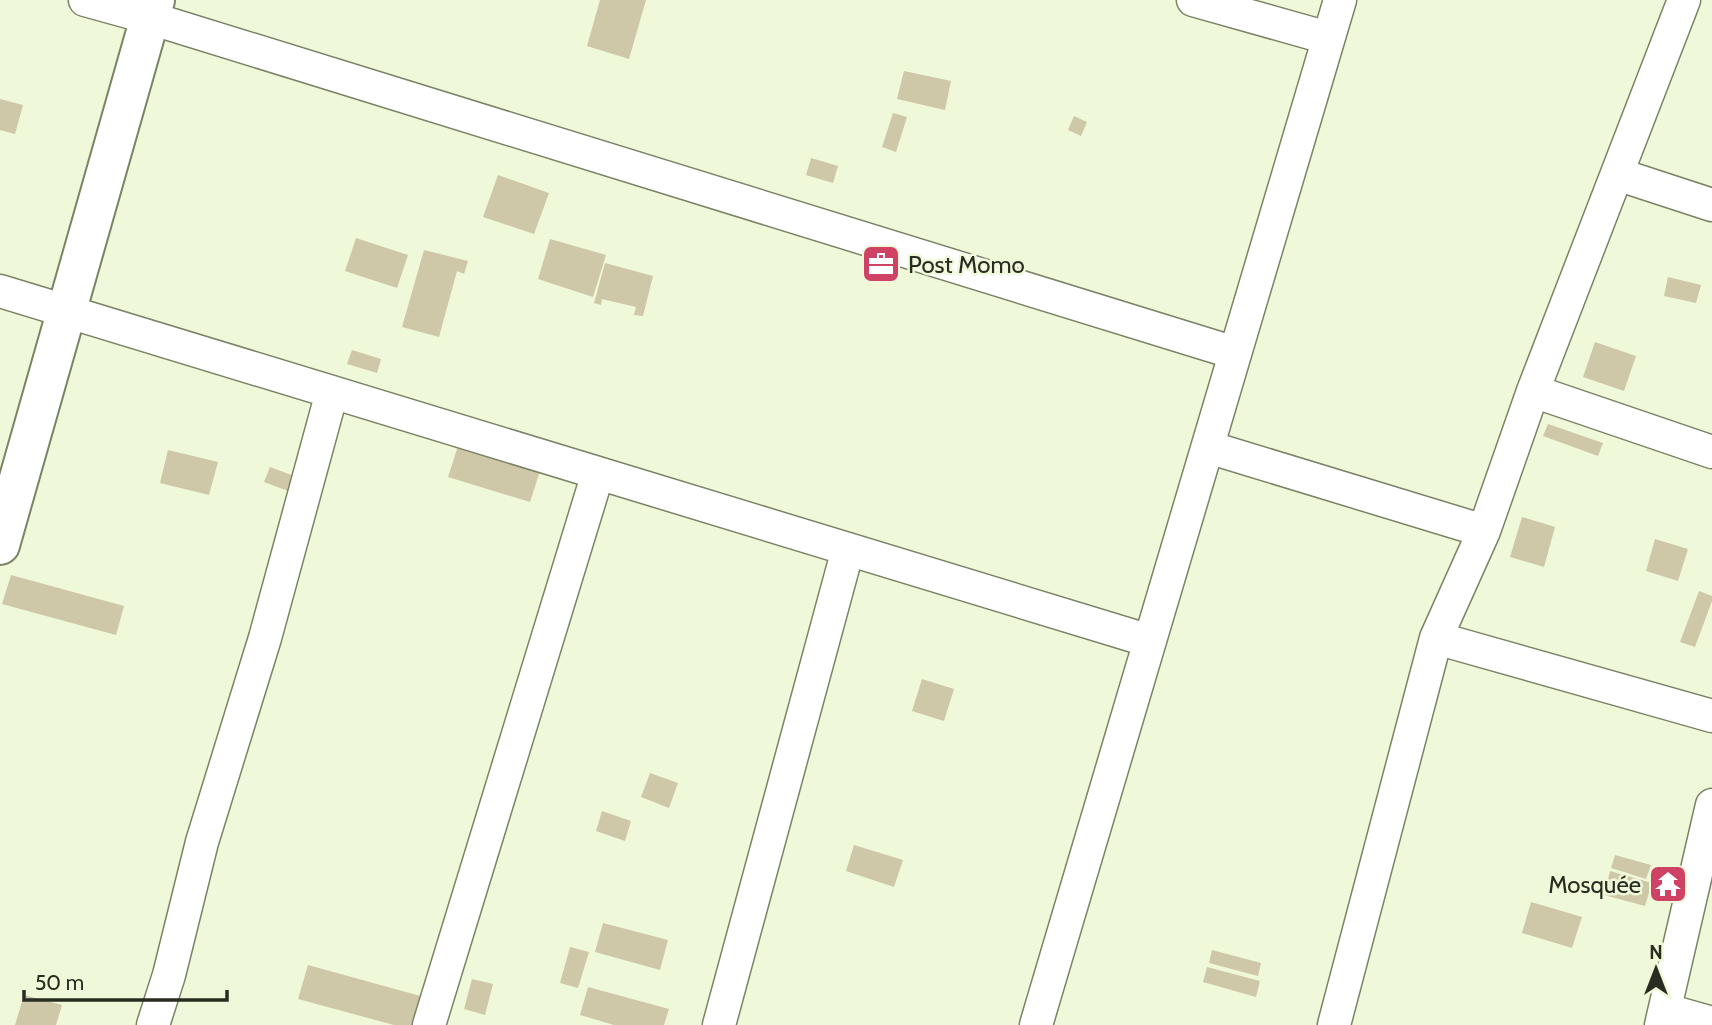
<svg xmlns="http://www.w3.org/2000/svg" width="1712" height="1025" viewBox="0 0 1712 1025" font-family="Cabin,sans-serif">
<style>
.building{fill:#cec8a8}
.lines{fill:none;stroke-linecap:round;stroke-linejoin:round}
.minor-casing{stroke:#7b8366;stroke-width:35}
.tertiary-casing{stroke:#7b8366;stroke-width:42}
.minor{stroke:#fff;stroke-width:32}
.tertiary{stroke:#fff;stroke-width:38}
.labels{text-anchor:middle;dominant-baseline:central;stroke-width:5;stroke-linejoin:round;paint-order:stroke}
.poi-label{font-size:24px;fill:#292c20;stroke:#eff8d8;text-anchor:start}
</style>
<rect width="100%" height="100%" fill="#eff8d8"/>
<path class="building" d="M 600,0 L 646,0 L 629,59 L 587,46 Z
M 904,71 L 951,81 L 945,110 L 897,99 Z
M 0,99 L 23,105 L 15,134 L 0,130 Z
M 893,113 L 907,117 L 896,152 L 882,147 Z
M 1074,116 L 1087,122 L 1081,136 L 1068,130 Z
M 811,158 L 838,166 L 833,183 L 806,175 Z
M 498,175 L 549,193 L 534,234 L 483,217 Z
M 356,238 L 408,255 L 397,288 L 345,271 Z
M 550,239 L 606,255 L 593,297 L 538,279 Z
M 424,250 L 468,261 L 464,274 L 457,271 L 439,337 L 402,327 Z
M 605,263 L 653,276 L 643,316 L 634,315 L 636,307 L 602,299 L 601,305 L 594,303 Z
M 1668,277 L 1701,285 L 1696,303 L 1664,296 Z
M 1595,342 L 1636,356 L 1624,391 L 1583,377 Z
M 352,350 L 381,359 L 377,373 L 347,364 Z
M 1548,424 L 1603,443 L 1598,456 L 1543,436 Z
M 458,446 L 540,471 L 530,502 L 448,477 Z
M 168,450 L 218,462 L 209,495 L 160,483 Z
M 270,467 L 294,476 L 288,491 L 264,482 Z
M 1522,517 L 1555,527 L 1544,567 L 1510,557 Z
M 1655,539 L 1688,549 L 1678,581 L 1646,571 Z
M 11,575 L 124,606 L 116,635 L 2,604 Z
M 1699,591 L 1712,596 L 1712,601 L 1695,647 L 1680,642 Z
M 922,679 L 954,689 L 944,721 L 912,711 Z
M 650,773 L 678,783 L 669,808 L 641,797 Z
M 602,811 L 631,821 L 625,841 L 596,831 Z
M 854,845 L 903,860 L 894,887 L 846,871 Z
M 1615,855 L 1651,865 L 1646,879 L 1611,868 Z
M 1610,871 L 1652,883 L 1645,906 L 1604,895 Z
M 1531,902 L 1582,917 L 1572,948 L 1522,933 Z
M 603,923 L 668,940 L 660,970 L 595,952 Z
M 570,947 L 589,952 L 578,988 L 560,983 Z
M 1212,950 L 1261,963 L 1258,976 L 1209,963 Z
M 308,965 L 424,997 L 417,1025 L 394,1025 L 298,999 Z
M 1207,967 L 1260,981 L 1256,997 L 1203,982 Z
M 472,979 L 493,984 L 485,1015 L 464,1009 Z
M 588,987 L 669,1009 L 664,1025 L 614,1025 L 580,1015 Z
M 24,995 L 62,1005 L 56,1025 L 15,1025 Z"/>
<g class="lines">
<defs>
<path id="minor" d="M 85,0 L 150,18 L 1235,353
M 1193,0 L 1328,38
M 1617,174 L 1712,205
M 0,291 L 1150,641
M 1533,391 L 1712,452
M 1208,447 L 1484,531
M 1436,638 L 1712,716
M 1666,1010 L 1712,1023
M 153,1025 L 169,975 L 202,842 L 265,638 L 332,392
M 429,1025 L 598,473
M 719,1025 L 848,549
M 1036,1025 L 1340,0
M 1334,1025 L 1436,638 L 1484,531 L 1533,391 L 1684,0
M 1661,1025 L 1712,805"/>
<path id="tertiary" d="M 0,545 L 155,0"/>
</defs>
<use href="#minor" class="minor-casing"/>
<use href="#tertiary" class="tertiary-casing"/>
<use href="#minor" class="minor"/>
<use href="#tertiary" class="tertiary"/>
</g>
<defs>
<symbol id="office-square" viewBox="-11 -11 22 22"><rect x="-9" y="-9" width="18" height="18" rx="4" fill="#d04166" stroke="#eff8d8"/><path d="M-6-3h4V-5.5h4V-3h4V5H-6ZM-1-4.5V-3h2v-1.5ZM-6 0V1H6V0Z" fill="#fff"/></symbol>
<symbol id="temple-square" viewBox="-11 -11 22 22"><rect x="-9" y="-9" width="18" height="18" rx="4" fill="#d04166" stroke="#eff8d8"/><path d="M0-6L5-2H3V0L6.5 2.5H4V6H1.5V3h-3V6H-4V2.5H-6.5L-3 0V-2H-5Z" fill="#fff"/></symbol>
</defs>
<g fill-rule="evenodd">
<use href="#office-square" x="859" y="242" width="44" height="44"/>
<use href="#temple-square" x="1646" y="862" width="44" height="44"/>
</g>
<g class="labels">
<g class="poi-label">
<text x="908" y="264">Post Momo</text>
<text x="1641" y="884" text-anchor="end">Mosquée</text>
</g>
</g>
<g transform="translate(1656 969)" stroke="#eff8d8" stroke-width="5" paint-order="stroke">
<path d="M0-5L12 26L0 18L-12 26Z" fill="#292c20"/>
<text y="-10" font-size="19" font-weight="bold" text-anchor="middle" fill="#292c20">N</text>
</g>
<path d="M24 990v10h203v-10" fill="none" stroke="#292c20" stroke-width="3.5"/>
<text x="35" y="990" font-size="21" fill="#292c20" stroke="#eff8d8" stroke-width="5" paint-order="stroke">50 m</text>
</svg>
